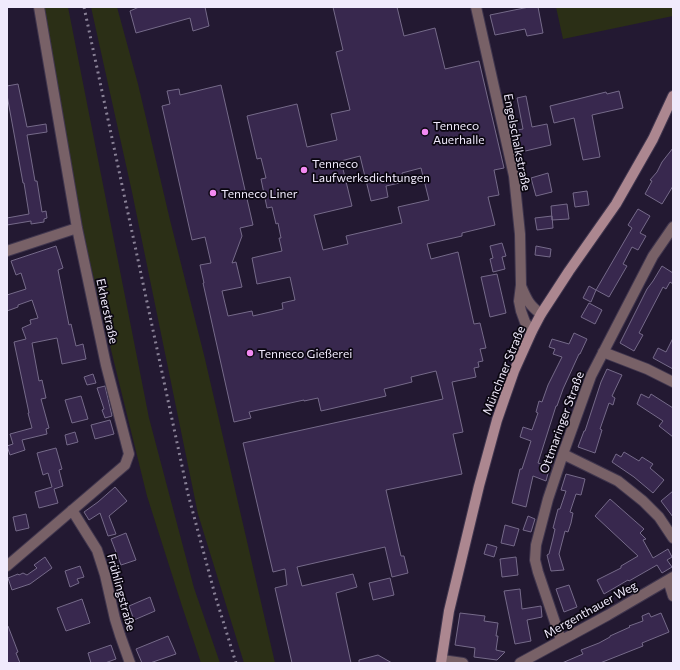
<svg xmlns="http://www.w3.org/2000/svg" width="680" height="670" viewBox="0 0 680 670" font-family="Commissioner,sans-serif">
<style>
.green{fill:#2b2f16}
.building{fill:#38284e;stroke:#756a89;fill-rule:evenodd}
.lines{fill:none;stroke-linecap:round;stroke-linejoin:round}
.street-casing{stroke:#40364e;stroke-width:12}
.secondary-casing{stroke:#40364e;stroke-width:12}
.street{stroke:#786167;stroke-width:10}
.secondary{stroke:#ac8790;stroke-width:10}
.rail{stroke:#898196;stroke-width:3;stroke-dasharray:2 4;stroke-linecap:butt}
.poi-dot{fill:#f38af2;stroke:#0b0711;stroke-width:1.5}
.labels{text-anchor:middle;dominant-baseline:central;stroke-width:3.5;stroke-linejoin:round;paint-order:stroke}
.poi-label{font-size:12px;fill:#f0eafc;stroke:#0b0711;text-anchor:start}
.street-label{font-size:12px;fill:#f0eafc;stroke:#0b0711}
</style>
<rect width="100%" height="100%" fill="#231932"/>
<path class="green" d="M 44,7 L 68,7 L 149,418 L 194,588 L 220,663 L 201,663 L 182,606 L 147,496 L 114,362 L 78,213 Z
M 91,7 L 117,7 L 138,84 L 170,220 L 205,359 L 275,663 L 244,663 L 198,514 L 132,192 Z
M 556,7 L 673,7 L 673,16 L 563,39 Z"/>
<path class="building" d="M 139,7 L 205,7 L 209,26 L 193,31 L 190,18 L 136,33 L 130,11 Z
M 333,7 L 397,7 L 404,36 L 435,28 L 445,69 L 479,61 L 504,168 L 494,170 L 499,195 L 488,197 L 495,225 L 462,233 L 462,236 L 427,244 L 431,259 L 458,252 L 474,324 L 480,323 L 486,348 L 480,349 L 483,361 L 478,362 L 479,367 L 474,368 L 476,377 L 452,382 L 463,432 L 453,434 L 462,474 L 386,490 L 401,556 L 404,556 L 408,573 L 392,577 L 385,547 L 297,567 L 302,586 L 353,574 L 357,587 L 336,593 L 351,663 L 292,663 L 275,588 L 287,585 L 285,569 L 273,572 L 243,443 L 443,399 L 436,371 L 411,377 L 412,382 L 384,389 L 386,396 L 321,411 L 318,398 L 304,401 L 304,400 L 249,412 L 251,418 L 234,422 L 203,283 L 204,283 L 200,265 L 211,263 L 205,237 L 192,240 L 162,106 L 170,104 L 167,91 L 179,89 L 180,95 L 221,85 L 253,225 L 240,228 L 242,236 L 232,263 L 236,262 L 242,287 L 222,291 L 228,316 L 252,311 L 253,316 L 283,309 L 282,303 L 295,300 L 290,277 L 257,284 L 252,258 L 282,251 L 279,238 L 281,238 L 278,223 L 276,224 L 272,207 L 267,208 L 261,179 L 266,178 L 261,158 L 257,159 L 247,116 L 297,104 L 307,147 L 337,140 L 331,114 L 350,110 L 336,52 L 343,50 ZM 360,156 L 371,201 L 388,197 L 386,186 L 404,182 L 402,173 L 421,168 L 429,200 L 398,207 L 402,223 L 346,236 L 348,244 L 323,250 L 314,215 L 352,206 L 341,161 Z
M 529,7 L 538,7 L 543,33 L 527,36 L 525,29 L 495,35 L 490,15 Z
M 18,84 L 27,127 L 46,124 L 47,132 L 27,135 L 35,181 L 37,181 L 42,212 L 46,211 L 47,218 L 44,219 L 44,222 L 31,224 L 31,221 L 7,225 L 7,218 L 29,214 L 24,183 L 23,183 L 7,95 L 7,86 Z
M 619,91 L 623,108 L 592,115 L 600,157 L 583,160 L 574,118 L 554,123 L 550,106 L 606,92 L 607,94 Z
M 526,96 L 532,127 L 547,124 L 551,145 L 521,152 L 517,130 L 523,129 L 517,98 Z
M 673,148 L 673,186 L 662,204 L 645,194 L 652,181 L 650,180 L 657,172 L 662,162 Z
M 548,173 L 552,192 L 536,196 L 531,178 Z
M 587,191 L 589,205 L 575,207 L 573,193 Z
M 567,204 L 569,219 L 552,220 L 551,206 Z
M 638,209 L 650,216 L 640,233 L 646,236 L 638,250 L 632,247 L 623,264 L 627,266 L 609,297 L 596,290 L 632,228 L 628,225 Z
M 552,216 L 553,228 L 537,230 L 535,218 Z
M 502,243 L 506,256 L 502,257 L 505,269 L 493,272 L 490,259 L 493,258 L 490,246 Z
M 56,246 L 63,268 L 58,270 L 69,325 L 71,324 L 76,346 L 83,344 L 86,359 L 62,364 L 57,338 L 32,343 L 39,381 L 42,380 L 46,398 L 41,399 L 49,428 L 46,429 L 47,434 L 22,440 L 25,450 L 10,455 L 7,446 L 13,444 L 10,434 L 32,428 L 28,413 L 29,413 L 14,342 L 26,339 L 22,328 L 31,324 L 30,320 L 38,318 L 32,300 L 18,305 L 18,307 L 7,311 L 7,295 L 26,289 L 21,273 L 16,275 L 11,261 Z
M 536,246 L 551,249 L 550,257 L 535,255 Z
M 662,266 L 673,273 L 673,284 L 670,282 L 666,289 L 663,287 L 639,333 L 643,335 L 634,351 L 620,343 L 647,289 L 653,281 Z
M 497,274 L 506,313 L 490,317 L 481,277 Z
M 589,286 L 596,290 L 591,302 L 583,298 Z
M 589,303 L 602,310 L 595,324 L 581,317 Z
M 574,333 L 587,339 L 580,354 L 579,354 L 563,389 L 557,406 L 556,406 L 538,463 L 550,466 L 546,481 L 533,476 L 526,507 L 512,503 L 520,469 L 522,469 L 531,441 L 520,437 L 523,427 L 532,430 L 538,413 L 536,412 L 539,401 L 542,402 L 548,385 L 562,357 L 553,354 L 555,349 L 549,347 L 552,339 L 569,344 Z
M 673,338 L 673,369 L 653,358 L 658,348 L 666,352 Z
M 607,369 L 622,375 L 612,396 L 615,398 L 613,405 L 609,403 L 600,429 L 602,430 L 595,453 L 578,447 L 584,431 L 585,431 L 601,382 Z
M 93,374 L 96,383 L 87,385 L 84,377 Z
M 105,386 L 112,416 L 105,418 L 102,410 L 104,409 L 97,388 Z
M 641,394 L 649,398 L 651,394 L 673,408 L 673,437 L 659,426 L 663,421 L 637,404 Z
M 81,396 L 88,419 L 72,423 L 65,400 Z
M 110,420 L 114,434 L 95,439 L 91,425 Z
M 75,432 L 78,442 L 67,445 L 65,435 Z
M 56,448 L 62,469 L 59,470 L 63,486 L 54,489 L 58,503 L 39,508 L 35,492 L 52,487 L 48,473 L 43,475 L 37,453 Z
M 624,452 L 639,461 L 642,457 L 653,464 L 650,468 L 664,480 L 653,493 L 634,477 L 612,462 L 616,454 L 621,457 Z
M 566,474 L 585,479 L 581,495 L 576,494 L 570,512 L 573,513 L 571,523 L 568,532 L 565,531 L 559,554 L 564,570 L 551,571 L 547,555 L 549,554 L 553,538 L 555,529 L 553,528 L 558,509 L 560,509 L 566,491 L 561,490 Z
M 115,487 L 127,501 L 109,516 L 116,534 L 108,536 L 100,513 L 89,520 L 84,512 L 98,502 Z
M 673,491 L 673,517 L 661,501 Z
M 610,499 L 644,529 L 640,533 L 646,539 L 643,540 L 653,558 L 668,549 L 672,557 L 667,560 L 672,567 L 662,573 L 657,565 L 629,581 L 628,580 L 604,594 L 597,580 L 621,568 L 621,566 L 638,556 L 595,516 Z
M 26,514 L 29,528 L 16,531 L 13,517 Z
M 528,516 L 535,519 L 531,532 L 523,530 Z
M 505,525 L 519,529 L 514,546 L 501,543 Z
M 126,533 L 136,560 L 121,565 L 111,539 Z
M 487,544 L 497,547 L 494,557 L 484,554 Z
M 45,557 L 52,568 L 30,584 L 12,590 L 8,578 L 18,574 L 19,575 L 23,573 L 27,575 L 37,568 L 34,565 Z
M 516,557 L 518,575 L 502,577 L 500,559 Z
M 80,566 L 84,577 L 77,579 L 79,583 L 70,587 L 65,571 Z
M 390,578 L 394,595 L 373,600 L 369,583 Z
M 569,585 L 577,607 L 564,612 L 556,589 Z
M 520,589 L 522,609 L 541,606 L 542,617 L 527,620 L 531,641 L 515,644 L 504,591 Z
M 150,597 L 155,611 L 134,620 L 129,606 Z
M 82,599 L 90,623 L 66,631 L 57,608 Z
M 460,613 L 485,616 L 484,621 L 498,623 L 496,636 L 498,636 L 496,650 L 505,652 L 497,660 L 474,657 L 475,648 L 455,645 Z
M 649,613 L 651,617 L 661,613 L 669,632 L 642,643 L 643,646 L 600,663 L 562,663 L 583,654 L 581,650 L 599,643 L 610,637 L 610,636 L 630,627 L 629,626 L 643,621 L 642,616 Z
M 7,626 L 8,626 L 18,652 L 16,653 L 20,663 L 7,663 Z
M 168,636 L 176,654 L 150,663 L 142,663 L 136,649 Z
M 111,645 L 116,659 L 105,663 L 91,663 L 88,653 Z
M 378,655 L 392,663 L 359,663 L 359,660 Z"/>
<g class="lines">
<defs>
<path id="street" d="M 476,7 L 514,176 L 520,234 L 521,285 L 519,301 L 521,311 L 525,322 L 532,331
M 7,251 L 77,228
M 521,286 C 527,300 529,305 541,314
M 603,352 L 647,369 L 673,382
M 563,454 L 618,481 L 643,501 L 659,517 L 673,538
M 72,510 L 97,550 L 105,575 L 115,619 L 120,635 L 130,663
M 7,566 L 125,465 L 129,454 L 106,365 L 77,228 L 39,7
M 668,580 L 673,596
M 561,640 L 538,572 L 535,560 L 536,545 L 548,499 L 563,454 L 591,376 L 653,256 L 673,227
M 442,660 L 463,663
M 520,663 L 608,615 L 673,577"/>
<path id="secondary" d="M 441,663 L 449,611 L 479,486 L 497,420 L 514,371 L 532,331 L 541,314 L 569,271 L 616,204 L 653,139 L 673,96"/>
</defs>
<use href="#street" class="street-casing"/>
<use href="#secondary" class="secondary-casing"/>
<use href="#street" class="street"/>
<use href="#secondary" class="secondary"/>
<path class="rail" d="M 84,7 L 188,494 L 215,595 L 236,663"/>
</g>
<g class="poi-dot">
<circle cx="425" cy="132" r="4"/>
<circle cx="304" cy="170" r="4"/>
<circle cx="213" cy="193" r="4"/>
<circle cx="250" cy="353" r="4"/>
</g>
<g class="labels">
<g class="poi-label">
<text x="433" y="125">Tenneco<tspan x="433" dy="14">Auerhalle</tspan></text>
<text x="312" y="163">Tenneco<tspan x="312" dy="14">Laufwerksdichtungen</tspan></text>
<text x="221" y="193">Tenneco Liner</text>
<text x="258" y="353">Tenneco Gießerei</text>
</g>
<g class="street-label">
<text transform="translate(518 142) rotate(79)">Engelschalkstraße</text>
<text transform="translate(108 311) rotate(78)">Ekherstraße</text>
<text transform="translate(503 370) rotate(-68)">Münchner Straße</text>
<text transform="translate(561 422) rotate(-70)">Ottmaringer Straße</text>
<text transform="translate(122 592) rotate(75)">Frühlingstraße</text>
<text transform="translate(590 609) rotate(-29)">Mergenthauer Weg</text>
</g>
</g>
<rect width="680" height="670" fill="none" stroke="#f0eafc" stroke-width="16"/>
</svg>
